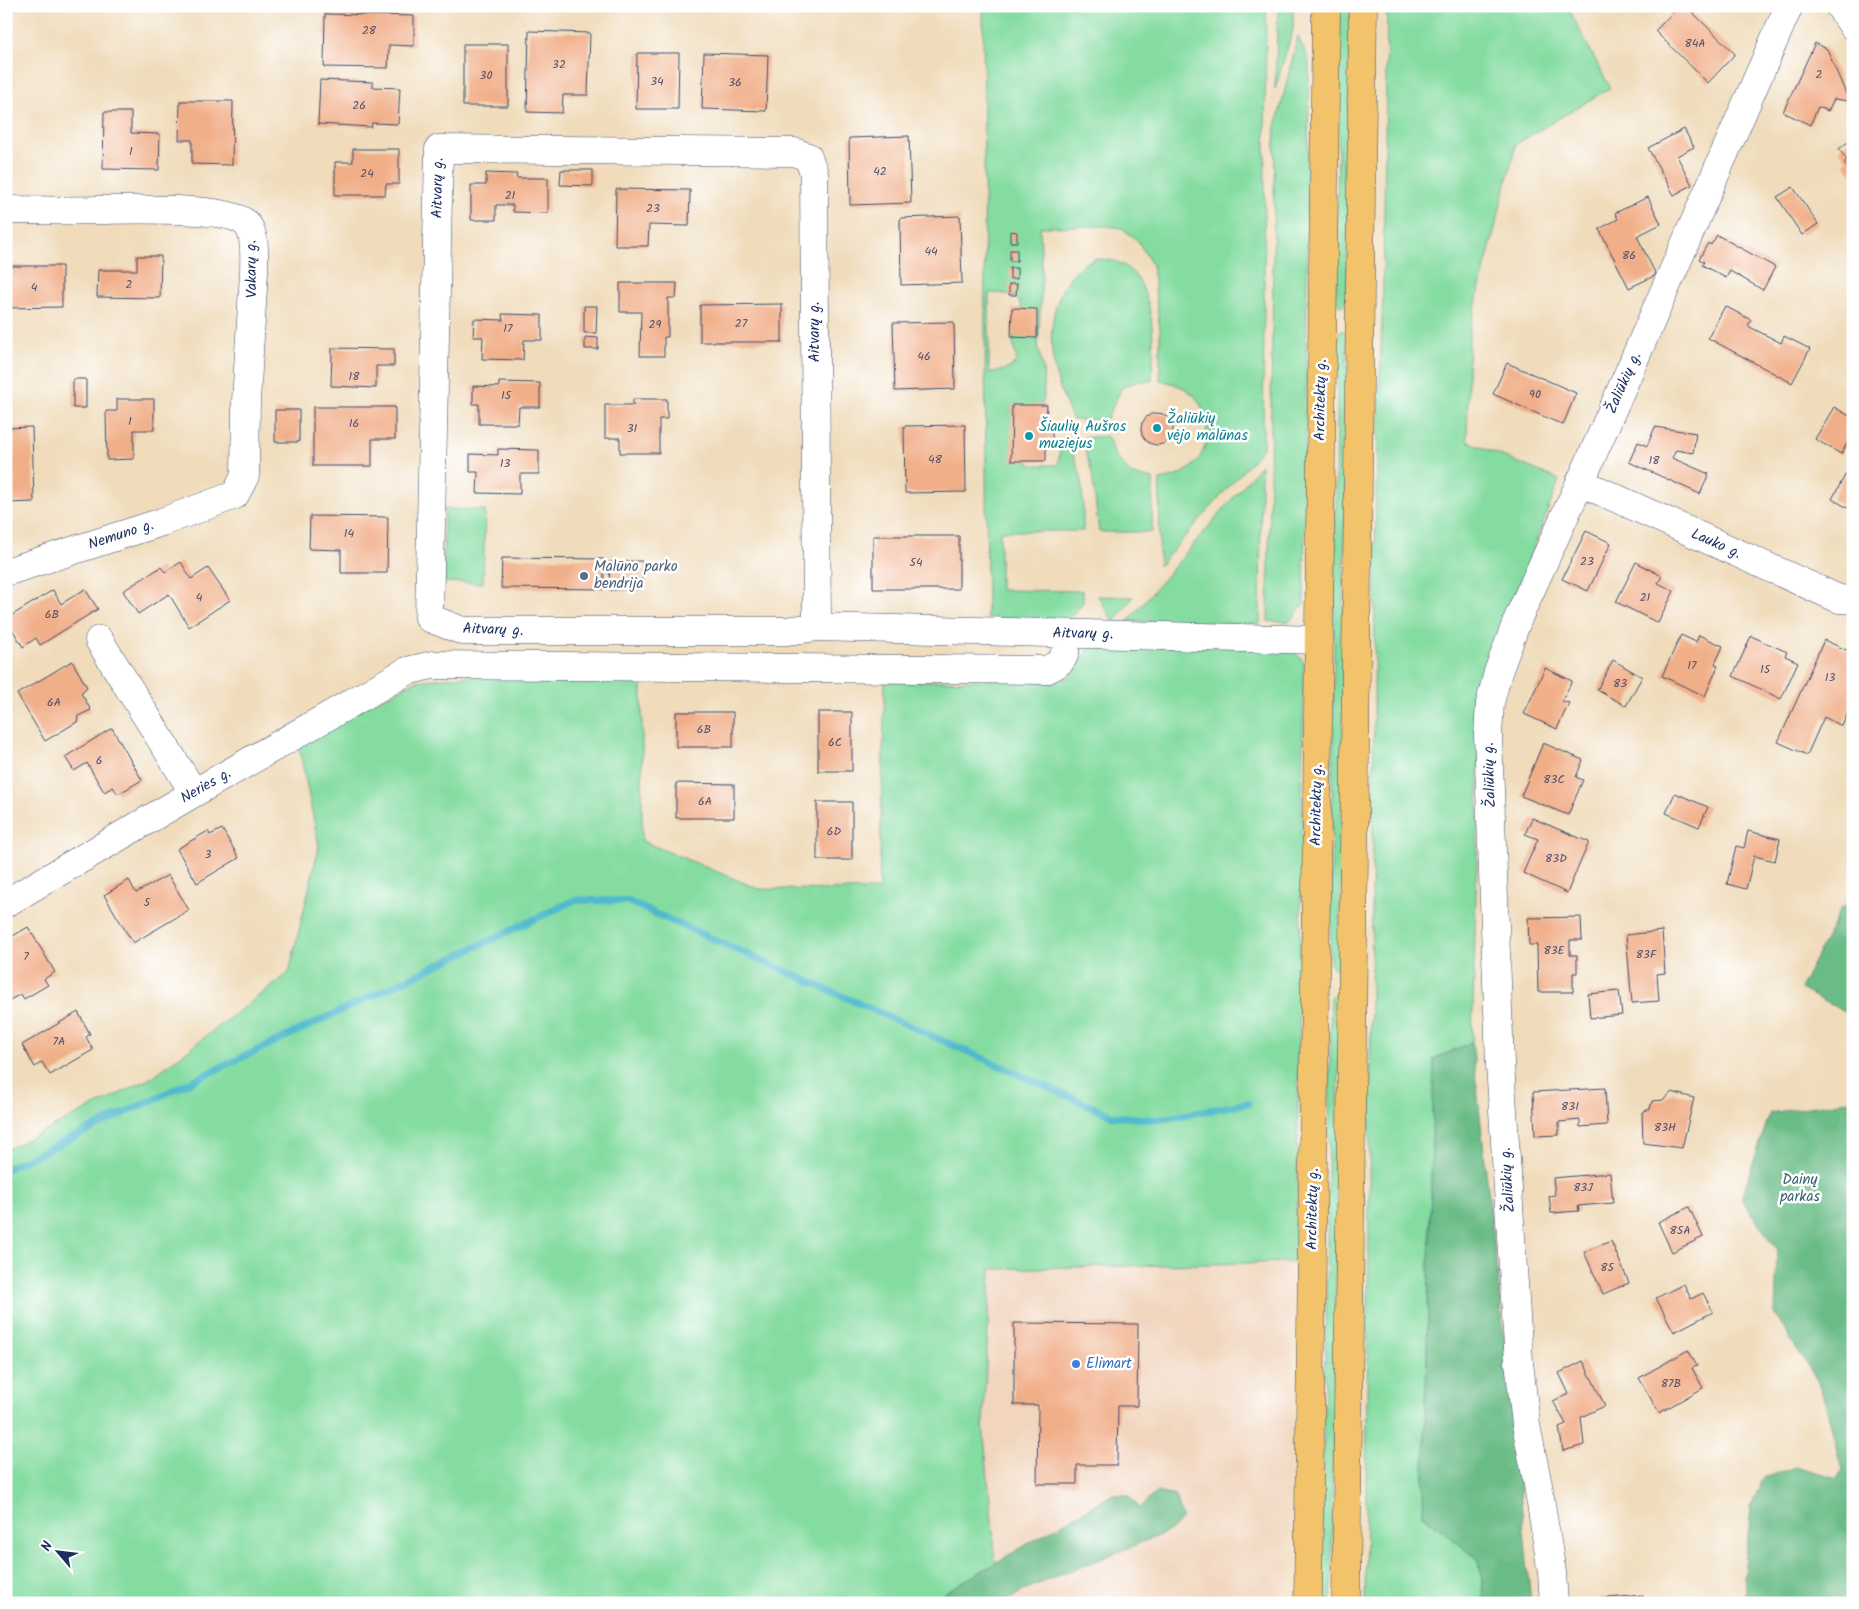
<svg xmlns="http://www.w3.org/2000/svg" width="1859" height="1609" viewBox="0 0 1859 1609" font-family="Kalam,sans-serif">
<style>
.built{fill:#f1d5bd}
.green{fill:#84dca1;stroke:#508680;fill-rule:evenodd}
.forest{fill:#6bbc87;stroke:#437672}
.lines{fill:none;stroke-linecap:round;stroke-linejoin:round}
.stream{stroke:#4fb9cd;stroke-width:7}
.building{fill:#f1af89}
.minor-casing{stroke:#3b496c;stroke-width:29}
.major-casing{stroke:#3b496c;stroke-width:29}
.minor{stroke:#fff;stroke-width:28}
.major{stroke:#f2c36a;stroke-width:28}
.culture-dot{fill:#0f9aa8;stroke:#fff;stroke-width:2}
.service-dot{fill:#5c6f8a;stroke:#fff;stroke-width:2}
.shop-dot{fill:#3f7fe0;stroke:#fff;stroke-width:2}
.labels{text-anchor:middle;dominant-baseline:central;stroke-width:5;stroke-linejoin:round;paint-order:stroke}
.number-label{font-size:12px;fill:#504f69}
.street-label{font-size:15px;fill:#1b2f5e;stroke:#fff}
.culture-label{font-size:15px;fill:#0d838f;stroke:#fff;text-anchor:start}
.service-label{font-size:15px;fill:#4e5e75;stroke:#fff;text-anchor:start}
.park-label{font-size:15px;fill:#3a6372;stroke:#fff}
.shop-label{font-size:15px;fill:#366cbe;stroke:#fff;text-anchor:start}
</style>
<rect width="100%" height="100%" fill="#fff"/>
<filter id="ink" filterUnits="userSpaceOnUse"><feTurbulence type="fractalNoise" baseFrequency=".02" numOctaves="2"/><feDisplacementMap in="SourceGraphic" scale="10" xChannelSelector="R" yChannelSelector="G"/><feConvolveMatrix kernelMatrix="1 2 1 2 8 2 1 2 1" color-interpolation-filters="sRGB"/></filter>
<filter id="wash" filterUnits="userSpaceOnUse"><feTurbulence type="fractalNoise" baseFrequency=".0096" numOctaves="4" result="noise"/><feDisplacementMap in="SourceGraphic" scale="20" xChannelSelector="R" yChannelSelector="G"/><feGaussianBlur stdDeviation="1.12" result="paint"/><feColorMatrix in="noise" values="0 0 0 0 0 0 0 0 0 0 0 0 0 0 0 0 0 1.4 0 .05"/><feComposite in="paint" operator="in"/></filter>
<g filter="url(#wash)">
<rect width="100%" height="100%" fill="#f0dcbb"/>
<path class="built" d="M 1296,1262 L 1286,1603 L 927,1603 L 996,1563 L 983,1426 L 990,1269 Z"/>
<path class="green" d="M 983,6 L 1266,6 L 1263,448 L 1159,566 L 1160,480 C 1194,476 1213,451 1205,417 C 1203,412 1201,404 1197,399 C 1188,388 1174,383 1160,380 L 1160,330 L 1152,265 L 1138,241 L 1122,228 L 1105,226 L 1040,227 L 1042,278 L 1038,348 L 1043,369 L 1044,396 L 1029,461 L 1030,465 L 1058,465 L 1061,439 L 1068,440 L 1081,476 L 1083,500 L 1083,531 L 1000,531 L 1000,590 L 1083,591 L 1083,602 L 1069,620 L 987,618 ZM 989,293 C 1003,294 1018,292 1021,307 C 1015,318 1011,336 1014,348 C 1015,355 1017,355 1016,363 C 1007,370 1001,372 989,372 Z
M 1278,6 L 1293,6 L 1293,29 L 1275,89 Z
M 1340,6 L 1350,6 L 1347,299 L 1342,306 L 1338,304 L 1336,298 Z
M 1387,6 L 1567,6 L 1610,88 L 1516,144 L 1469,331 L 1467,441 L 1559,480 L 1478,698 L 1479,784 L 1472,1042 L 1434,1059 L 1423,1515 L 1479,1560 L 1485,1603 L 1365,1603 L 1376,498 L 1383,289 Z
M 1298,36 L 1309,62 L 1304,604 L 1289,622 L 1268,621 L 1275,131 Z
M 1094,259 C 1099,259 1105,259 1110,260 C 1158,270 1154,345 1152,381 L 1139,381 L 1122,387 L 1107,419 L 1073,420 C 1065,402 1057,384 1054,365 C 1046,328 1056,274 1094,259 Z
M 1341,330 L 1347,333 L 1340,963 L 1335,969 L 1330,964 L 1338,333 Z
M 1107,436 L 1116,457 L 1132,475 L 1153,479 L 1152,532 L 1099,532 L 1092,473 L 1081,438 Z
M 1261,465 L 1260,624 L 1127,621 L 1128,621 Z
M 444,509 L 485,510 L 483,583 L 443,582 Z
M 1098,596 L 1133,597 L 1114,622 Z
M 1093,644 L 1289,648 L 1304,661 L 1296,1262 L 991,1269 L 983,1426 L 996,1563 L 927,1603 L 6,1603 L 6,1150 L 151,1078 L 289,973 L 319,846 L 298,742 L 416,681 L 473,675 L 642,684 L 642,841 L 759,889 L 879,890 L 885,682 L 1069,678 Z
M 1337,993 L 1340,997 L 1331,1603 L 1321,1603 L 1331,998 L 1334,994 Z"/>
<path class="forest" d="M 1853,899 L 1853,1016 L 1800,989 L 1841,909 Z
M 1472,1042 L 1513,1418 L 1531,1603 L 1485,1603 L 1479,1560 L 1423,1515 L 1434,1059 Z
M 1853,1100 L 1853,1603 L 1746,1603 L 1744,1575 L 1751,1507 L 1763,1478 L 1795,1467 L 1838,1479 L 1843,1470 L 1820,1385 L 1775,1315 L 1777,1249 L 1741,1199 L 1770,1113 Z
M 1157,1492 L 1176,1496 L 1182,1518 L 1170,1531 L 1026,1589 L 1003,1603 L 927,1603 L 1113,1494 L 1129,1495 L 1139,1508 Z"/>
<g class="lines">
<path class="stream" d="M 6,1169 L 575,900 L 627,901 L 1113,1116 L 1157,1120 L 1248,1103"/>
</g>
<g id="blocks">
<path class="building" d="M 1679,6 L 1686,6 L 1735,54 L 1708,83 L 1655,31 Z
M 325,14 L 414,16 L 414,46 L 389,45 L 388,68 L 324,67 Z
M 529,31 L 590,33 L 588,95 L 563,95 L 562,113 L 527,112 Z
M 1815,43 L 1827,49 L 1849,101 L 1834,99 L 1828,111 L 1818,107 L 1810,125 L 1783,112 Z
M 463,44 L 508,44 L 508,106 L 463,106 Z
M 637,53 L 679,53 L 678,109 L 636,109 Z
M 704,53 L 768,55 L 766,111 L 702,109 Z
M 320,80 L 373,82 L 373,87 L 400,88 L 398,124 L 372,123 L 371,127 L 318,124 Z
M 180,101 L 233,101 L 232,165 L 192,164 L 192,140 L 179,140 Z
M 104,112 L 131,112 L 131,133 L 160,134 L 159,170 L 103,169 Z
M 1684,129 L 1694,147 L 1677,156 L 1692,185 L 1674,195 L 1648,148 Z
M 909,136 L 911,203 L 850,205 L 849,138 Z
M 1853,138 L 1853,175 L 1844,163 L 1847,160 L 1839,149 Z
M 353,149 L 399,149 L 399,184 L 386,184 L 385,195 L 335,195 L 335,162 L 353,162 Z
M 561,170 L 593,170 L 593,186 L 560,185 Z
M 486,173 L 517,174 L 516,178 L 548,178 L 548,213 L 513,212 L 513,205 L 496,205 L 496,220 L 471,220 L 471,185 L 486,185 Z
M 1793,187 L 1818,224 L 1802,235 L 1777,197 Z
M 616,189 L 690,190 L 689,226 L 649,225 L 648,246 L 615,246 Z
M 1648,197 L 1661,224 L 1637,236 L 1656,275 L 1629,288 L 1599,229 L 1618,219 L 1615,213 Z
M 960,216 L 962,283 L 901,285 L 900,218 Z
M 1010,231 L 1017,232 L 1017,242 L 1010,242 Z
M 1717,235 L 1775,267 L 1763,290 L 1730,271 L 1726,278 L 1702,265 L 1704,262 L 1699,259 L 1708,243 L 1711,245 Z
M 1010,250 L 1017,250 L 1017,261 L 1010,261 Z
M 137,256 L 161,256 L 160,298 L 97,297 L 98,270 L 137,270 Z
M 6,266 L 62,266 L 62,307 L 6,308 Z
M 1010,268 L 1017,268 L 1017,279 L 1010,279 Z
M 620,283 L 677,283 L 676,298 L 668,298 L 668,337 L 664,337 L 664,356 L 640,356 L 641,312 L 620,312 Z
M 1009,284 L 1017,284 L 1016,295 L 1009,295 Z
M 782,304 L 782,342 L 700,342 L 700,305 Z
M 584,306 L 597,306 L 596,333 L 584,333 Z
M 1725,306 L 1751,320 L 1748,326 L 1781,343 L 1784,336 L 1810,349 L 1792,383 L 1708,338 Z
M 1012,308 L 1037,309 L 1037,338 L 1011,337 Z
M 502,314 L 542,315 L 542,340 L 524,340 L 523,360 L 482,359 L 483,337 L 473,337 L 474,319 L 503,320 Z
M 954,322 L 955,389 L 895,391 L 893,323 Z
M 585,337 L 598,338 L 598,349 L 585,349 Z
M 332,348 L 394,349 L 394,366 L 376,366 L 376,388 L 331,386 Z
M 1507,363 L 1576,393 L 1563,425 L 1493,394 Z
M 73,379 L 86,379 L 86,408 L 73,408 Z
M 499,382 L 540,383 L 540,407 L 519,407 L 518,424 L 479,424 L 479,404 L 473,404 L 473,386 L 499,387 Z
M 117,399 L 154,399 L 154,430 L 134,430 L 134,459 L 107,460 L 106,411 L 117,411 Z
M 633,399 L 667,399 L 667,419 L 659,419 L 659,453 L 620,453 L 620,438 L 605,438 L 605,405 L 633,405 Z
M 1012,405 L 1047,405 L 1046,421 L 1052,421 L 1052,440 L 1046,440 L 1046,461 L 1011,461 Z
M 313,407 L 395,407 L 395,439 L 372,439 L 372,466 L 313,466 Z
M 1834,407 L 1853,418 L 1853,433 L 1841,454 L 1815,439 Z
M 275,410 L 299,410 L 299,442 L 275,442 Z
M1141 429a16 16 0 1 1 32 0a16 16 0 1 1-32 0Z
M 965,425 L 966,492 L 905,493 L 904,426 Z
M 32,427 L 34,502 L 6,503 L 6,428 Z
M 1655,427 L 1696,433 L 1693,453 L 1676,450 L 1672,458 L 1709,474 L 1700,494 L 1629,462 L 1638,442 L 1647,446 Z
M 498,449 L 539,450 L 539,474 L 520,474 L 520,494 L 477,493 L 478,472 L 470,472 L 470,454 L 498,455 Z
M 1853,461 L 1853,511 L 1832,499 Z
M 310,516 L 388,517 L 387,573 L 341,573 L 341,550 L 309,549 Z
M 1586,531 L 1611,543 L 1588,591 L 1562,579 Z
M 873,536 L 959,536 L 959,589 L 873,589 Z
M 502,558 L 604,559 L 604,589 L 501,588 Z
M 642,561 L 642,589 L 610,590 L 609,562 Z
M 181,562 L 191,579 L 208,568 L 230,600 L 189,627 L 169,594 L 138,614 L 123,591 L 161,567 L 165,572 Z
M 1636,562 L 1662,576 L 1658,583 L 1674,591 L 1658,623 L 1616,602 Z
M 85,589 L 98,609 L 40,645 L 36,638 L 23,647 L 6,619 L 53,590 L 61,604 Z
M 1681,635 L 1696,642 L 1699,635 L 1723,646 L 1715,664 L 1718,666 L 1705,696 L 1662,676 Z
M 1751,636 L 1787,652 L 1785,656 L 1798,662 L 1781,699 L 1733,676 Z
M 1824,640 L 1853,653 L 1853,701 L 1842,726 L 1824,717 L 1807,755 L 1778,742 Z
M 1613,660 L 1642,677 L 1626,706 L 1597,690 Z
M 72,661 L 87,687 L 81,693 L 91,710 L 78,716 L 77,722 L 45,741 L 17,694 Z
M 1545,668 L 1572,681 L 1562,701 L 1569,703 L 1557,729 L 1524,714 Z
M 676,712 L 733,712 L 733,747 L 676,747 Z
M 818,712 L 852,712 L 852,771 L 818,771 Z
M 112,728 L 142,780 L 118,794 L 113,787 L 104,792 L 87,763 L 74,771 L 65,757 Z
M 1543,743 L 1583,760 L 1576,777 L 1583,780 L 1568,815 L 1521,796 Z
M 676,783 L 734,784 L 734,818 L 676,818 Z
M 1675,793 L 1708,807 L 1699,827 L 1666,813 Z
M 817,802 L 852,802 L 852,860 L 817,860 Z
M 1532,818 L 1589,842 L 1567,893 L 1523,873 L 1538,839 L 1525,834 Z
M 222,829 L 239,858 L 197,883 L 177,849 L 208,831 L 210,835 Z
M 1748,831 L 1780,839 L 1775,861 L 1754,856 L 1746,889 L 1727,884 L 1736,846 L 1744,848 Z
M 168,875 L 189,910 L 133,943 L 104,895 L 129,880 L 136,893 Z
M 1581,917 L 1582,940 L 1570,940 L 1570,955 L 1577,955 L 1577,973 L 1573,973 L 1573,992 L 1538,992 L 1537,945 L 1529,945 L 1528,918 Z
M 28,927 L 55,972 L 44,979 L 48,985 L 24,999 L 21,994 L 6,1002 L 6,940 Z
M 1662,931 L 1665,973 L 1657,974 L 1659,1001 L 1632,1003 L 1626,935 Z
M 1619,991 L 1622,1015 L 1590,1018 L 1588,994 Z
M 78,1012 L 90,1034 L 86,1037 L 93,1050 L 50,1075 L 42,1062 L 35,1067 L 22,1045 Z
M 1605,1088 L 1607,1125 L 1580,1127 L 1580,1120 L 1559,1122 L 1559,1135 L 1535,1136 L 1533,1092 Z
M 1672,1092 L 1694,1098 L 1682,1148 L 1643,1143 L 1642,1112 L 1650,1109 L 1652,1101 L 1663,1100 Z
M 1610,1173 L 1613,1203 L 1578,1206 L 1579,1211 L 1551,1213 L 1549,1196 L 1555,1195 L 1553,1178 Z
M 1689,1207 L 1703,1237 L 1672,1252 L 1658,1222 Z
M 1611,1241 L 1629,1283 L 1603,1294 L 1584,1252 Z
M 1684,1284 L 1691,1299 L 1703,1293 L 1713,1312 L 1674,1332 L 1656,1298 Z
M 1014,1323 L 1138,1324 L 1137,1406 L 1118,1406 L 1117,1465 L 1077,1465 L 1077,1484 L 1037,1484 L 1038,1405 L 1014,1405 Z
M 1688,1350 L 1697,1366 L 1692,1368 L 1703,1388 L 1659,1413 L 1639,1378 Z
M 1583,1361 L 1605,1406 L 1581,1417 L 1584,1445 L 1563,1451 L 1559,1427 L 1566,1424 L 1553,1401 L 1569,1394 L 1559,1373 Z
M 1643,1595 L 1644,1603 L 1598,1603 L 1598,1599 Z"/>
</g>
</g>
<g filter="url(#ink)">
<use href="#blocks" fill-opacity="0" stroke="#3b496c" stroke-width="1"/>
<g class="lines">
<defs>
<path id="minor" d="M 1839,6 L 1853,26
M 6,210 C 37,210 68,211 98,210 C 128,210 220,206 243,221 C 257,230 254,257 254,272 L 246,401 L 245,476 L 235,495 L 162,522 L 6,572
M 1580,482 L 1839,599 L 1853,600
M 817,627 L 814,173 L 808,157 L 794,152 L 439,149 L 429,618 L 463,631 L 786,631 L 817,627 L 1319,640
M 99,640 L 194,793
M 6,903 L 194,793 L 407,671 L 432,665 L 1046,670 C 1067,661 1065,655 1067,634
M 1554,1603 L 1552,1573 L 1538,1485 L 1526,1425 L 1519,1362 L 1500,1064 L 1488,735 L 1490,703 L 1498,672 L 1519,616 L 1589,463 L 1789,6"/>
<path id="major" d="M 1308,1603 L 1326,6
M 1346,1603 L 1363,6"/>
</defs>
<use href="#minor" class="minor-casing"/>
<use href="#major" class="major-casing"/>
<use href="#minor" class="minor"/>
<use href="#major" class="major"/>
</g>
</g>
<g class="culture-dot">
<circle cx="1157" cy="428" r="5"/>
<circle cx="1029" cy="436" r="5"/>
</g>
<circle class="service-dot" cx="584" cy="576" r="5"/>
<circle class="shop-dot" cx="1076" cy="1364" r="5"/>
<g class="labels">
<g class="number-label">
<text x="369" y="30">28</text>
<text x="1695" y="43">84A</text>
<text x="559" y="64">32</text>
<text x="1819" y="74">2</text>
<text x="486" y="75">30</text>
<text x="657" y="81">34</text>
<text x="735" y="82">36</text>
<text x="359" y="105">26</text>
<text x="131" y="151">1</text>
<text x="880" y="171">42</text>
<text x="367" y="173">24</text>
<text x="510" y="195">21</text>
<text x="653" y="208">23</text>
<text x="931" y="251">44</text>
<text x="1629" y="255">86</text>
<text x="129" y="284">2</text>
<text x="34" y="287">4</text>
<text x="741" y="323">27</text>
<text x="655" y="324">29</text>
<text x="508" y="328">17</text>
<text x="924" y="356">46</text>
<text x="354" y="376">18</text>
<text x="1535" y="394">90</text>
<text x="506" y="395">15</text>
<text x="130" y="421">1</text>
<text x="354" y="423">16</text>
<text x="632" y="428">31</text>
<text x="935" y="459">48</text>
<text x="1654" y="460">18</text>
<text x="505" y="463">13</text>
<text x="349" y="533">14</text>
<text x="1587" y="561">23</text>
<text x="916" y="562">54</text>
<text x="199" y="597">4</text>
<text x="1645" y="597">21</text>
<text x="52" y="614">6B</text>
<text x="1692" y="665">17</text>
<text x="1765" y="669">15</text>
<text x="1830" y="677">13</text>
<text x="1620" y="683">83</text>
<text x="54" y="702">6A</text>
<text x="704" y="729">6B</text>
<text x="835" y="742">6C</text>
<text x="99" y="760">6</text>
<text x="1554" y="779">83C</text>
<text x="705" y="801">6A</text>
<text x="834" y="831">6D</text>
<text x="208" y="854">3</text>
<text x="1556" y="858">83D</text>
<text x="147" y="902">5</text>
<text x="1554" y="950">83E</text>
<text x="1646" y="954">83F</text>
<text x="26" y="956">7</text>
<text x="59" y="1041">7A</text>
<text x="1570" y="1106">83I</text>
<text x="1665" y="1127">83H</text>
<text x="1583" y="1187">83J</text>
<text x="1680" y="1230">85A</text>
<text x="1607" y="1267">85</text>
<text x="1671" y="1383">87B</text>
</g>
<g class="street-label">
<text transform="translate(438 188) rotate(-89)">Aitvarų g.</text>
<text transform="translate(252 269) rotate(-91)">Vakarų g.</text>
<text transform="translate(815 332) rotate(-90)">Aitvarų g.</text>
<text transform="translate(1624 383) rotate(-66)">Žaliūkių g.</text>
<text transform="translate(1321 400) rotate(-89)">Architektų g.</text>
<text transform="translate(121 535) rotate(-18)">Nemuno g.</text>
<text transform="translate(1716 544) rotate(24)">Lauko g.</text>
<text transform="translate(493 630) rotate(2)">Aitvarų g.</text>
<text transform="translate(1083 634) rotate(1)">Aitvarų g.</text>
<text transform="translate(1490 775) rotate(-92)">Žaliūkių g.</text>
<text transform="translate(206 786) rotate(-30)">Neries g.</text>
<text transform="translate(1317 805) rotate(-89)">Architektų g.</text>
<text transform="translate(1508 1180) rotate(-94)">Žaliūkių g.</text>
<text transform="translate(1313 1209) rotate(-89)">Architektų g.</text>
</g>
<g class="culture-label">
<text x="1167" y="419">Žaliūkių<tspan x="1167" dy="17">vėjo malūnas</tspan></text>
<text x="1039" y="427">Šiaulių Aušros<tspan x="1039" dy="17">muziejus</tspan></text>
</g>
<g class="service-label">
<text x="594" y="567">Malūno parko<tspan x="594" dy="17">bendrija</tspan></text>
</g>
<g class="park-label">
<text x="1800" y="1180">Dainų<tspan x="1800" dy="17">parkas</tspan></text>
</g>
<g class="shop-label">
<text x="1086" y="1364">Elimart</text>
</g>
</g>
<rect width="1859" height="1609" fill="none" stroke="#fff" stroke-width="25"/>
<g transform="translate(58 1552) rotate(298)" stroke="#ffffff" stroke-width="4" paint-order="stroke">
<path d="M0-4L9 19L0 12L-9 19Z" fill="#1b2f5e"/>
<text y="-8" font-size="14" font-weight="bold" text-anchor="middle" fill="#1b2f5e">N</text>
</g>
</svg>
